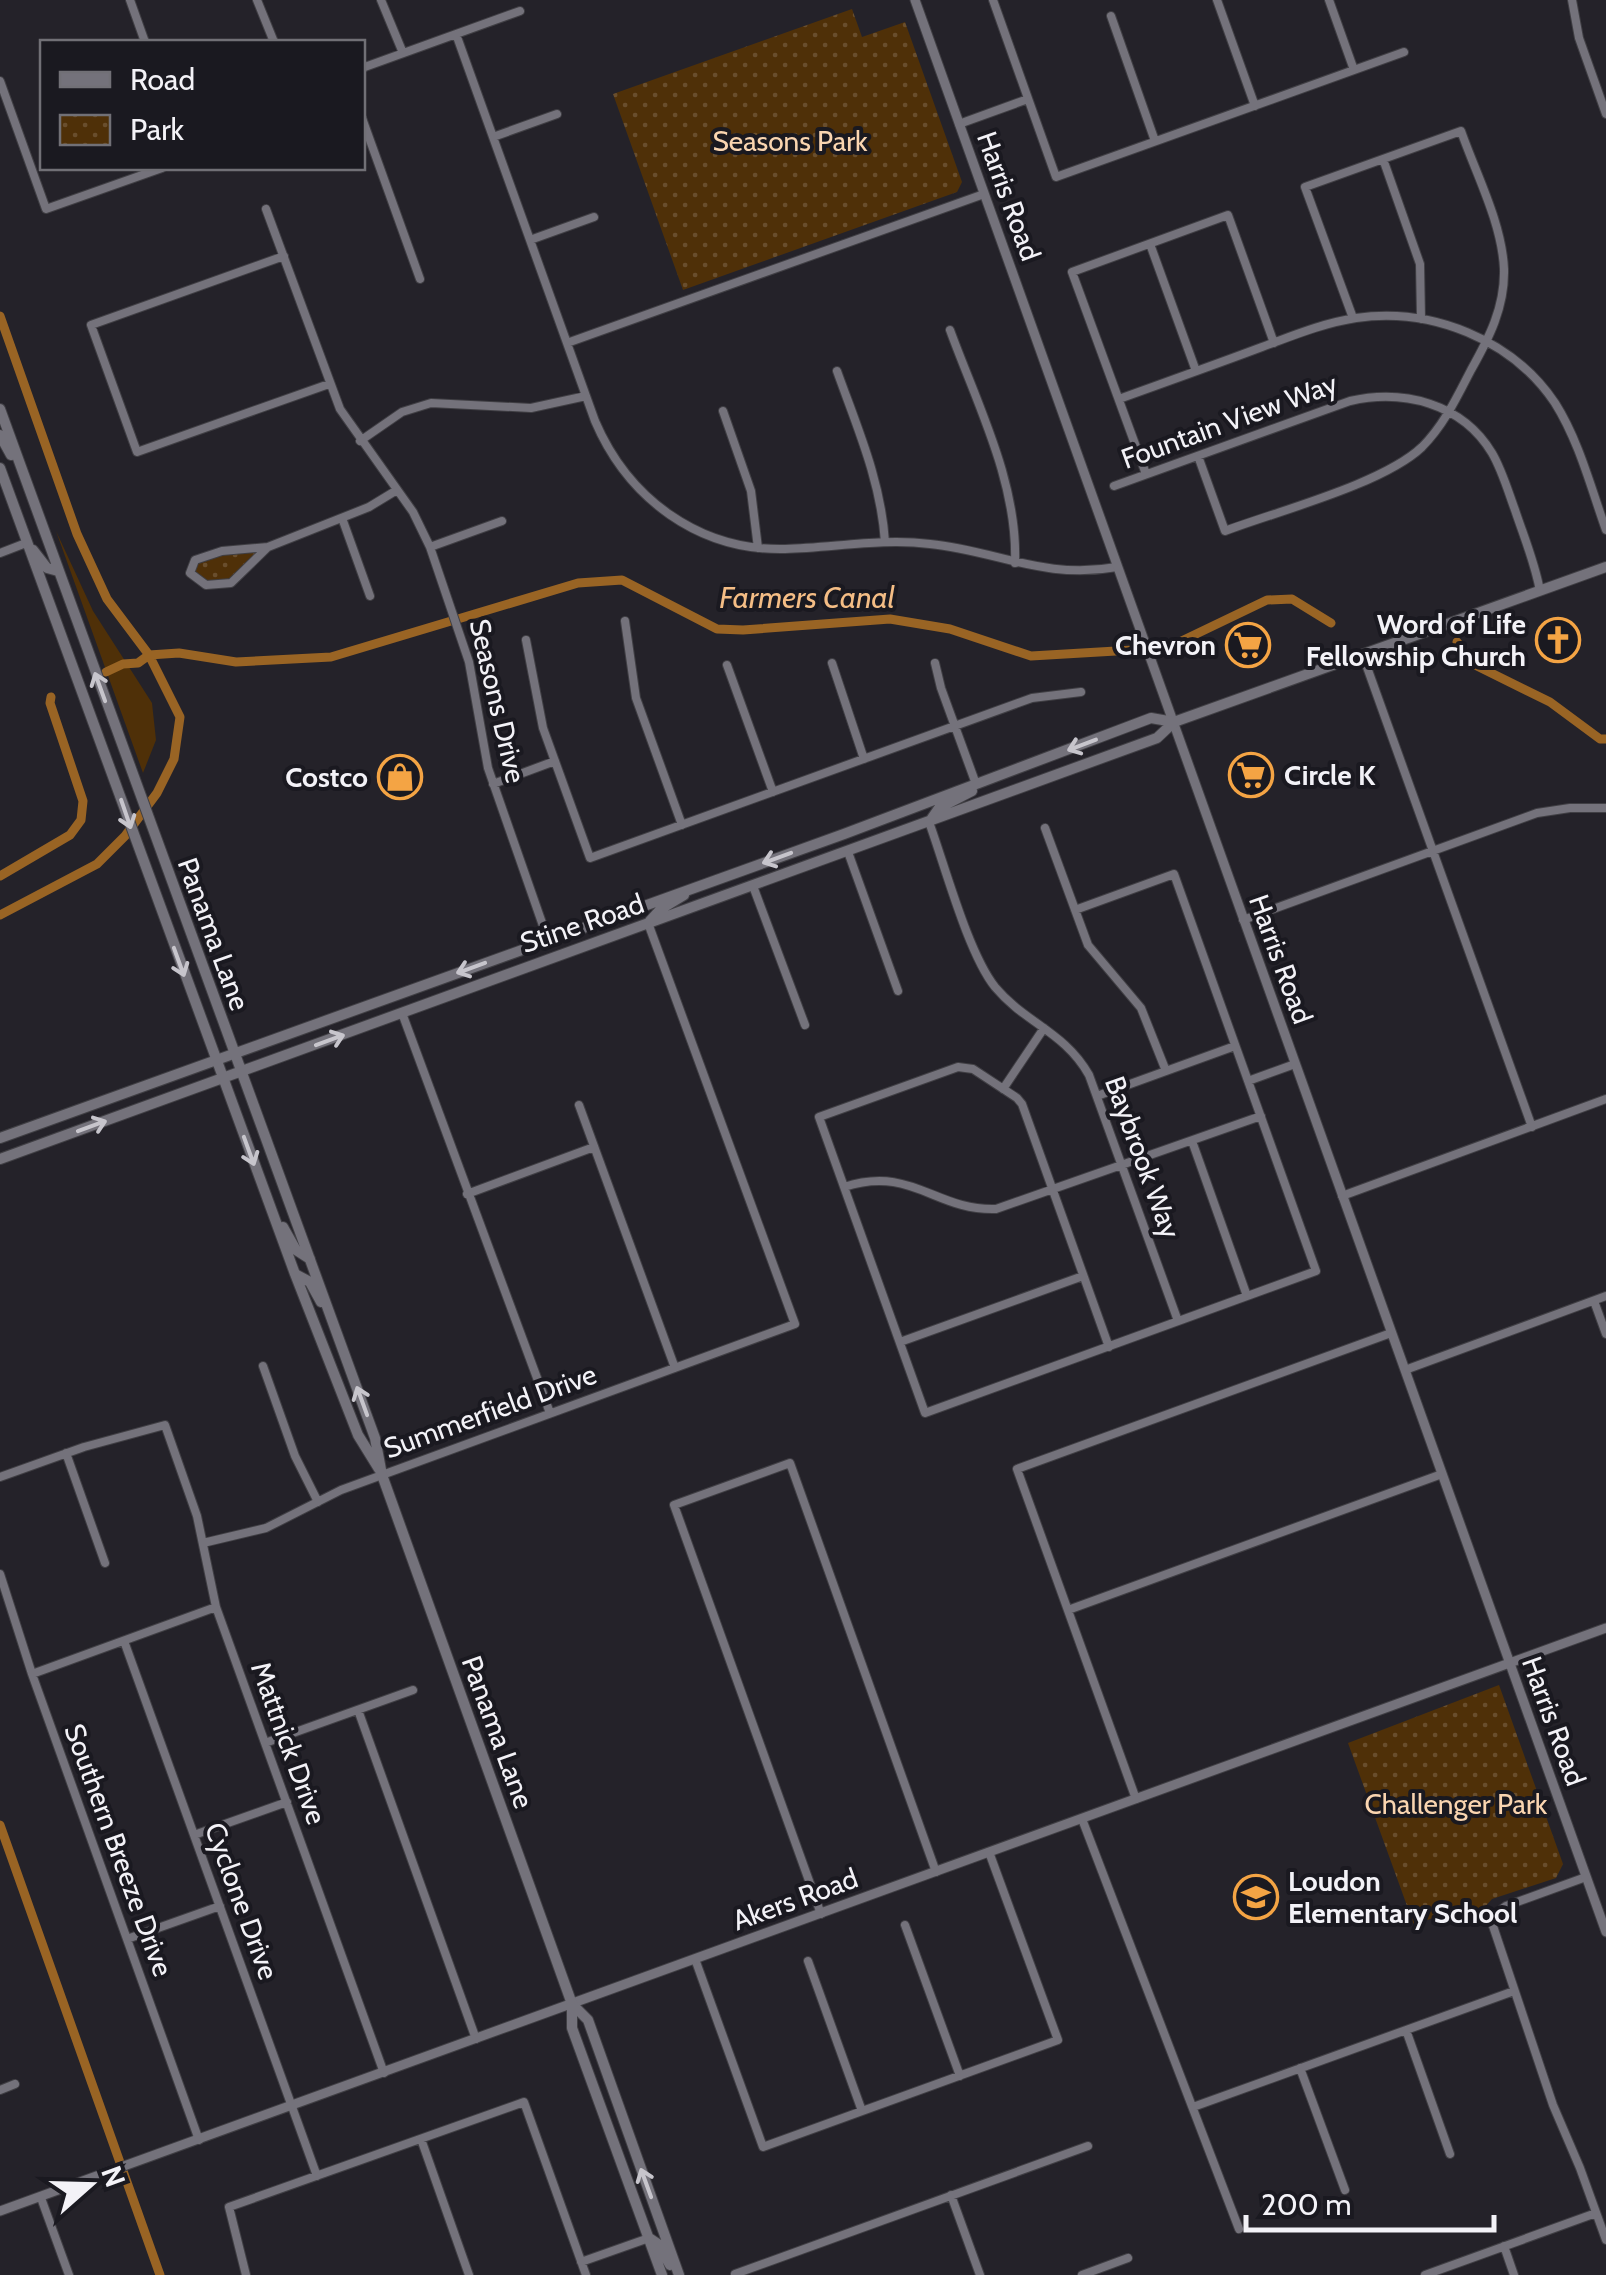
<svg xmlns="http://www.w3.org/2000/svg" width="1606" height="2275" viewBox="0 0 1606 2275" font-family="Cabin,sans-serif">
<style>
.green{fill:#4f3008}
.park{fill:url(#park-dots)}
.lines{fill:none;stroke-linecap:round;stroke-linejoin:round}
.canal{stroke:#996424;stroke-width:9}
.minor-casing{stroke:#403f44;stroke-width:10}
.tertiary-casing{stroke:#403f44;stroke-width:11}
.secondary-casing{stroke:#403f44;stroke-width:12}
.minor{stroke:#74727b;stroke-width:8}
.tertiary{stroke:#74727b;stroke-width:9}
.secondary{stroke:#74727b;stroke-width:10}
.oneway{stroke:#c7c5cc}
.labels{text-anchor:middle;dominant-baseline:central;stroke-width:8;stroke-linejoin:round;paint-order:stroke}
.park-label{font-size:28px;fill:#fad5b0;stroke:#1a1920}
.street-label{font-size:28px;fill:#f3f2f7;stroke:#1a1920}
.poi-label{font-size:28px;font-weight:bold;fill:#f3f2f7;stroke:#1a1920;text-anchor:end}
.water-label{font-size:30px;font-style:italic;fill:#f4bd85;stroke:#1a1920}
</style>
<defs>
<pattern id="park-dots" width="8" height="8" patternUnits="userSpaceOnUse" patternTransform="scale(2.5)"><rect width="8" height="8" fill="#4f3008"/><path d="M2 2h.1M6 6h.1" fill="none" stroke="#694e2d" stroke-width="1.8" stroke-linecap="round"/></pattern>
</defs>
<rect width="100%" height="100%" fill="#242229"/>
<path class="green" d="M 56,531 L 93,611 L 152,703 L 156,740 L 143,773 Z"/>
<path class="park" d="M 852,9 L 862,37 L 905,22 L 962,182 L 957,192 L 683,290 L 613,94 Z
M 268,547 L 238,579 L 214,587 L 192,576 L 192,563 L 214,553 Z
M 1499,1685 L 1563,1864 L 1556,1878 L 1492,1899 L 1483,1909 L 1465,1906 L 1414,1925 L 1348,1743 Z"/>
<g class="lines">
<path class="canal" d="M 0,316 L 77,534 L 107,599 L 149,655 L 180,717 L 174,759 L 157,793 L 125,836 L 97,864 L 0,915
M 1457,642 L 1473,664 L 1550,702 L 1600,739 L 1606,739
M 106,672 L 123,664 L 138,663 L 149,655 L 179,653 L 236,662 L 331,657 L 578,583 L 622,580 L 717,629 L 743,630 L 890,619 L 950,629 L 1031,656 L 1167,648 L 1267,600 L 1292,599 L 1331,623
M 0,876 L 70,835 L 81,820 L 83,801 L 50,703 L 51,697
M 0,1825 L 160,2275"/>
<defs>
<path id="minor" d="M 130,0 L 145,42
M 257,0 L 274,42
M 381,0 L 403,53
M 993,0 L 1056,177 L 1404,52
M 1217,0 L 1255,106
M 1329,0 L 1354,70
M 1572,0 L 1579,38 L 1606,114
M 1111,16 L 1155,141
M 456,34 L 595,421 C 628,498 698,551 785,549 C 833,548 881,538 930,544 C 998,551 1044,580 1117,567
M 362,68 L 520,11
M 0,81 L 46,209 L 162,168
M 362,118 L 420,279
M 959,124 L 1028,99
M 493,137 L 557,114
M 1383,159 L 1420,264 L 1421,319
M 266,209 L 340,409 L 413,512 L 430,547 L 469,662 L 488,768 L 548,940
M 530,240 L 594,217
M 1150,244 L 1196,371
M 284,256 L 91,325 L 137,452 L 329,384
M 950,330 C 977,404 1018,483 1015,563
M 567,343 L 984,194
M 837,371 C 857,427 881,481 885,542
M 1119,399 C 1166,382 1214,365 1262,347 C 1292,336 1323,323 1356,318 C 1431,307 1512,339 1555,403 C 1579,441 1591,488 1606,530
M 723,411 L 751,491 L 758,548
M 360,441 L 402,412 L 431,403 L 531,408 L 586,396
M 1198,456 L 1225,531 C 1278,511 1383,484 1422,447 C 1444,425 1457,397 1471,370 C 1489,338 1505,307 1504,269 C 1502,223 1476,174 1461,131 L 1305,187 L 1353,318
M 1146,474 L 1072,272 L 1228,215 L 1274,343
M 1114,486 L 1350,401 C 1403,389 1462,403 1492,453 C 1502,470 1508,491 1515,510 C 1524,537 1535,563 1540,591
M 342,518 L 370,596
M 268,547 L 231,583 L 206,585 L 190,573 L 195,560 L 222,551 Z
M 268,547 L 369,507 L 397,490
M 430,547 L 502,521
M 0,553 L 26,543
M 625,621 L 636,698 L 682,825
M 526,640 L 543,728 L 590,858 L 1032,698 L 1081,692
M 1363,656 L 1532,1127
M 832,663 L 864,759
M 935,663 L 941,688 L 976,784
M 727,665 L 773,792
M 493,784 L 555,761
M 929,822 C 945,866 968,953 995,987 C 1025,1023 1065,1032 1089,1075 L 1178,1321
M 1045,828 L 1088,945 L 1141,1008 L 1166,1071
M 848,852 L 898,991
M 753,886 L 805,1025
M 1075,910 L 1174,874 L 1316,1271 L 925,1413 L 819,1117 L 958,1067 L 973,1069 L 1017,1098 L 1022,1104 L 1109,1347
M 1243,920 L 1537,813 L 1570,808 L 1606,808
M 402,1013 L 550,1413
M 1248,1081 L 1295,1064
M 1003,1089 L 1044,1028
M 1097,1096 L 1235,1046
M 579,1105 L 675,1368
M 1192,1141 L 1247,1296
M 844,1187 C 912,1165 935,1211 996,1209 L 1261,1116
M 467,1194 L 594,1147
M 1342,1196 L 1606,1099
M 1594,1301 L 1606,1334
M 900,1342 L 1083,1276
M 263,1366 L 295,1456 L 318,1502
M 1405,1370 L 1606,1296
M 66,1453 L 105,1563
M 0,1477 L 84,1447 L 165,1425 L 197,1516 L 216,1607 L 384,2073
M 203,1543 L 266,1528 L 341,1490 L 795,1324 L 648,923
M 0,1574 L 32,1674 L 199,2140
M 1068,1610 L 1442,1474
M 124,1641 L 317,2176
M 32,1674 L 216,1607
M 358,1710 L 476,2039
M 265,1743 L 413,1690
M 1136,1799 L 1017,1469 L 1391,1333
M 1082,1819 L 1239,2229
M 194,1835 L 287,1802
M 1586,1877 L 1506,1906 L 1494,1915 L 1493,1926 L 1553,2105 L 1580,2168 L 1606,2240
M 821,1914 L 674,1505 L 790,1463 L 936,1872
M 905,1925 L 960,2076
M 127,1939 L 220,1906
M 695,1959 L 763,2147 L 1058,2040 L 989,1852
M 808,1961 L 862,2111
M 1406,2030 L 1450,2154
M 1300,2068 L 1345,2190
M 0,2090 L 15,2084
M 1193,2107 L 1514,1991
M 421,2139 L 469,2275
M 951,2195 L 980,2275
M 41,2198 L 69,2275
M 1504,2246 L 1514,2275
M 581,2262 L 649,2238
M 735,2274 L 1088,2146
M 246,2275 L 229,2207 L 524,2102 L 586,2275
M 1082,2275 L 1128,2258
M 1425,2275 L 1596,2213"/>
<path id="tertiary" d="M 915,0 L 1606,1932
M 0,2211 L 1606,1628"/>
<path id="secondary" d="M 0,409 L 375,1438 L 382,1475 L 572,2004 L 572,2028 L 662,2275
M 0,435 L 11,455
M 0,468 L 295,1274 L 358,1435 L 379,1469
M 33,550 L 47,568 L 58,571
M 930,821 L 939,808 L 972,791
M 650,921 L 661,909 L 684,895
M 0,1138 L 844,834 L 1151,718 L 1174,722
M 0,1159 L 1157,738 L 1174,722 L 1606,567
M 283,1227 L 296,1250 L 310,1259
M 295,1274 L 310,1282 L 321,1302
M 572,2004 L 588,2020 L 679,2275
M 649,2238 L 658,2244 L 670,2265"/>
</defs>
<use href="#minor" class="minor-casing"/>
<use href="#tertiary" class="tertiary-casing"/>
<use href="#secondary" class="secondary-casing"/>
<use href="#minor" class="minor"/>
<use href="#tertiary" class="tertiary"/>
<use href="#secondary" class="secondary"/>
</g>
<defs><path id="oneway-shaft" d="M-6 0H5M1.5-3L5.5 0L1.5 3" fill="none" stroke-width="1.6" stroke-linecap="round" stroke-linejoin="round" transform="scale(2.5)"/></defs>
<g class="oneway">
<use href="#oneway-shaft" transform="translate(100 687) rotate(-110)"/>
<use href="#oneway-shaft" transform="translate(1082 745) rotate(159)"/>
<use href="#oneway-shaft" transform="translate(126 814) rotate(71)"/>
<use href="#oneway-shaft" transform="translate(777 858) rotate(160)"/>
<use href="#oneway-shaft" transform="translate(179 962) rotate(70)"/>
<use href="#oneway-shaft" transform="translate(471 968) rotate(160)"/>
<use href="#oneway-shaft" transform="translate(330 1040) rotate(-20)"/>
<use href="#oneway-shaft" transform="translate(92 1126) rotate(-20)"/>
<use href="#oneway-shaft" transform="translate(249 1151) rotate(70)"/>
<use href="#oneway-shaft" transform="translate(362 1401) rotate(-110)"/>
<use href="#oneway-shaft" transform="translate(646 2183) rotate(-110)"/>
</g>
<defs>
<symbol id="church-ring" viewBox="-11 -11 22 22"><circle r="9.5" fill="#1a1920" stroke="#f4a444" stroke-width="1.5"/><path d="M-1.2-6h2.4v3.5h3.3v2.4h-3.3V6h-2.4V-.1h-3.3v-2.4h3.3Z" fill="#f4a444"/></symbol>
<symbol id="supermarket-ring" viewBox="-11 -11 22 22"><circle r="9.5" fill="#1a1920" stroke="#f4a444" stroke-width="1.5"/><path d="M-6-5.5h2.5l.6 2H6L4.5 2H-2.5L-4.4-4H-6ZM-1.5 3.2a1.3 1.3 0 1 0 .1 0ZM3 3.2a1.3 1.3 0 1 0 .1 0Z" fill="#f4a444"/></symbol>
<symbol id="shop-ring" viewBox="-11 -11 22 22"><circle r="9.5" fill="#1a1920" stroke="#f4a444" stroke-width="1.5"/><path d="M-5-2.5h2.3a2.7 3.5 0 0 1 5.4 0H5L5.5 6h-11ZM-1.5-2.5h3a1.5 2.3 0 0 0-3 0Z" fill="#f4a444"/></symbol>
<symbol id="school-ring" viewBox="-11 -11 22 22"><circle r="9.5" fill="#1a1920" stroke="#f4a444" stroke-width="1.5"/><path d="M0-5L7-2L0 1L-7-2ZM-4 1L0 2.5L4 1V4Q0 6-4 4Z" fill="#f4a444"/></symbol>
</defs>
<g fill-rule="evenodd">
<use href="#church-ring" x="1533" y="615" width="50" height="50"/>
<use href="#supermarket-ring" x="1223" y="620" width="50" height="50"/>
<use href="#supermarket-ring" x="1226" y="750" width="50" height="50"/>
<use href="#shop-ring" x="375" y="752" width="50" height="50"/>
<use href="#school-ring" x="1231" y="1872" width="50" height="50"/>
</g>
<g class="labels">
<g class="park-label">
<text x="790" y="141">Seasons Park</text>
<text x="1456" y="1804">Challenger Park</text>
</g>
<g class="street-label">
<text transform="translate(1009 196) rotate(70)">Harris Road</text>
<text transform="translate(1229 421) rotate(-20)">Fountain View Way</text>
<text transform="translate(498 701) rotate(77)">Seasons Drive</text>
<text transform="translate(582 923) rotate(-19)">Stine Road</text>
<text transform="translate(214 934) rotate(70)">Panama Lane</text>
<text transform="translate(1281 959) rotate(70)">Harris Road</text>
<text transform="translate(1143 1157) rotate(70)">Baybrook Way</text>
<text transform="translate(490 1411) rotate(-20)">Summerfield Drive</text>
<text transform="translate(1554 1721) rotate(70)">Harris Road</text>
<text transform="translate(498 1732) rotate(70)">Panama Lane</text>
<text transform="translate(289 1743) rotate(70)">Mattnick Drive</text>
<text transform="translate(119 1850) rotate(70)">Southern Breeze Drive</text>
<text transform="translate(795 1899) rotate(-20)">Akers Road</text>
<text transform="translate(242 1901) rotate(70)">Cyclone Drive</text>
</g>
<g class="poi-label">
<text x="1526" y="624">Word of Life<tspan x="1526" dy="32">Fellowship Church</tspan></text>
<text x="1216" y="645">Chevron</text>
<text x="1284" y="775" text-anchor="start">Circle K</text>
<text x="368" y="777">Costco</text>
<text x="1288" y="1881" text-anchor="start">Loudon<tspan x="1288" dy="32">Elementary School</tspan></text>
</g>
<g class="water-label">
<text x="807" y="597">Farmers Canal</text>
</g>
</g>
<rect x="40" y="40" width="325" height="130" fill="#1a1920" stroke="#717076" stroke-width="2.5"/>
<rect x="60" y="72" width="50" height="15" fill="#74727b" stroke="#717076" stroke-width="2.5"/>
<text x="130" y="90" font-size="30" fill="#f3f2f7">Road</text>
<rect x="60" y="115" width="50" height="30" fill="url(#park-dots)" stroke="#717076" stroke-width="2.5"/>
<text x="130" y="140" font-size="30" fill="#f3f2f7">Park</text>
<g transform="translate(90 2185) rotate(70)" stroke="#1a1920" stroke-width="8" paint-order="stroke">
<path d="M0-8L18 38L0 25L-18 38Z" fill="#f3f2f7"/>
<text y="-15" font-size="28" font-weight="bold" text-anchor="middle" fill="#f3f2f7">N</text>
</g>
<path d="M1246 2215v15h248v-15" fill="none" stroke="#f3f2f7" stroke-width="5"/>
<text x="1261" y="2215" font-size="30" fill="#f3f2f7" stroke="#1a1920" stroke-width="8" paint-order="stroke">200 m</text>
</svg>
